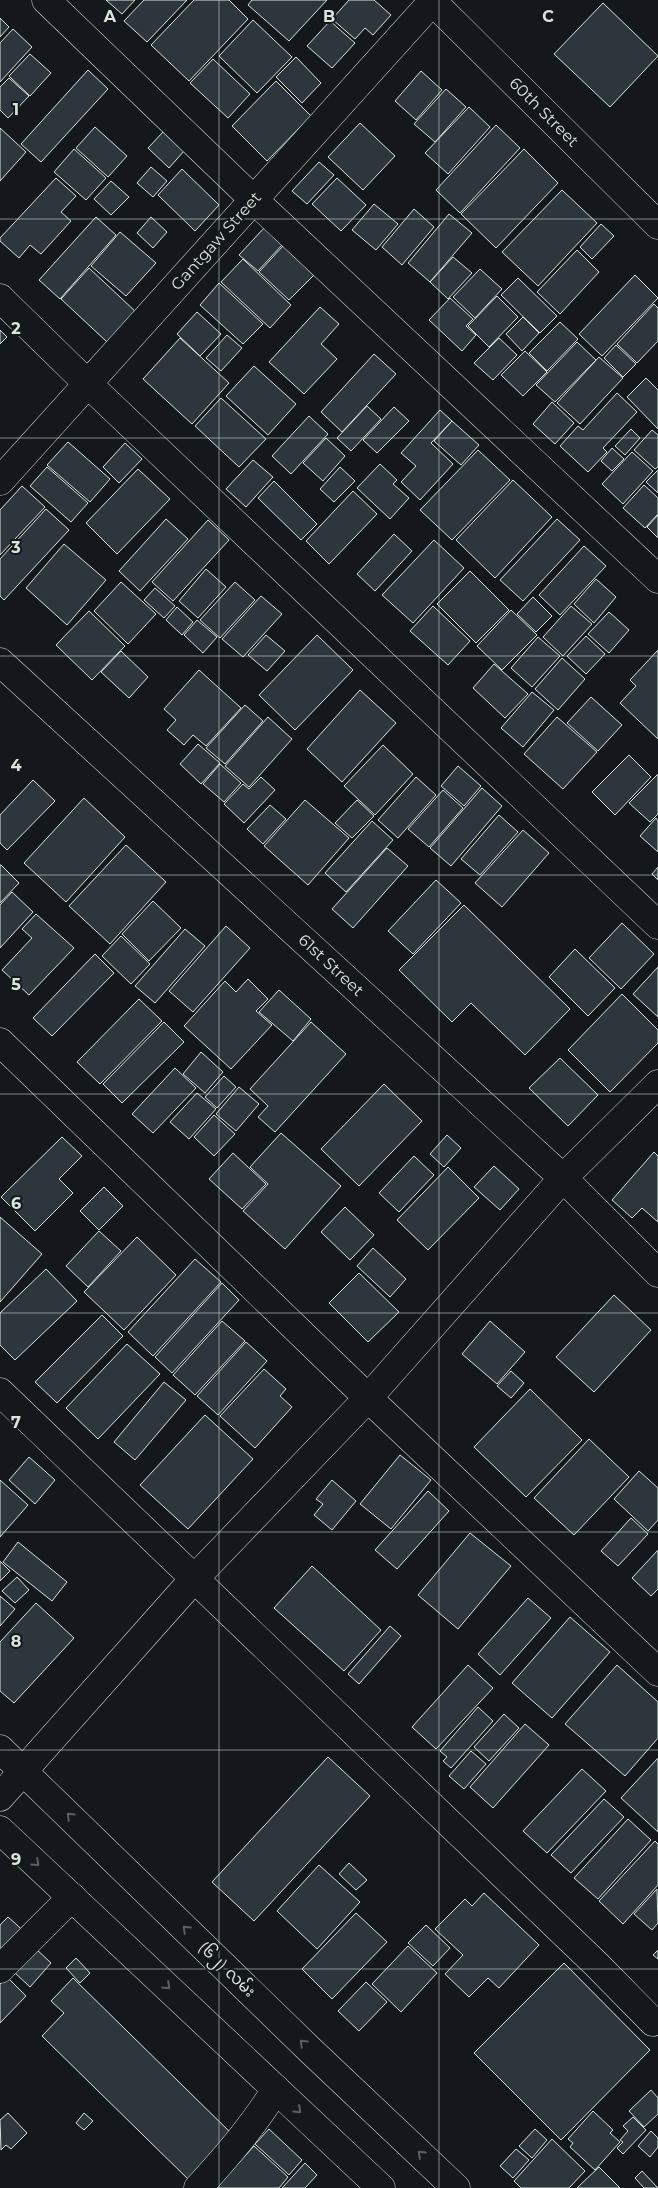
<svg xmlns="http://www.w3.org/2000/svg" width="658" height="2188" viewBox="0 0 658 2188" font-family="Montserrat,'Noto Sans Myanmar',sans-serif">
<style>
.building{fill:#2c363c;stroke:#d8e6dc}
.lines{fill:none;stroke-linecap:round;stroke-linejoin:round}
.street-casing{stroke:#d8e6dc;stroke-width:29}
.primary-casing{stroke:#d8e6dc;stroke-width:29}
.street{stroke:#14181c;stroke-width:28}
.primary{stroke:#14181c;stroke-width:28}
.oneway{stroke:#59605f}
.grid{fill:none;stroke:#d8e6dc;stroke-width:1;stroke-opacity:0.55}
.labels{text-anchor:middle;dominant-baseline:central;stroke-width:4;stroke-linejoin:round;paint-order:stroke}
.street-label{font-size:16px;fill:#d8e6dc;stroke:#14181c}
.grid-label{font-size:16px;text-anchor:middle;font-weight:bold;fill:#d8e6dc;stroke:#14181c;stroke-width:4;stroke-linejoin:round;paint-order:stroke}
</style>
<rect width="100%" height="100%" fill="#14181c"/>
<path class="building" d="M 106,0 L 135,0 L 122,14 Z
M 144,0 L 187,0 L 147,42 L 124,21 Z
M 194,0 L 229,0 L 248,19 L 189,81 L 151,45 Z
M 252,0 L 327,0 L 289,41 L 248,5 Z
M 349,0 L 374,0 L 391,15 L 373,35 L 365,28 L 355,39 L 332,19 Z
M 603,3 L 658,56 L 610,107 L 554,54 Z
M 0,18 L 9,27 L 0,37 Z
M 253,20 L 292,57 L 257,93 L 219,56 Z
M 330,21 L 355,43 L 332,68 L 307,46 Z
M 13,29 L 32,47 L 0,82 L 0,43 Z
M 30,54 L 51,73 L 30,96 L 9,76 Z
M 296,57 L 321,83 L 302,103 L 276,77 Z
M 213,59 L 250,94 L 228,118 L 190,83 Z
M 88,70 L 108,89 L 41,162 L 21,144 Z
M 421,71 L 442,90 L 416,120 L 395,101 Z
M 9,78 L 29,96 L 8,118 L 0,110 L 0,87 Z
M 276,81 L 311,116 L 267,161 L 232,126 Z
M 446,89 L 466,107 L 435,142 L 414,124 Z
M 469,107 L 490,127 L 448,174 L 425,153 Z
M 360,123 L 395,156 L 363,190 L 328,157 Z
M 496,125 L 520,148 L 460,213 L 436,190 Z
M 95,127 L 127,156 L 108,177 L 76,148 Z
M 0,128 L 26,152 L 0,181 Z
M 163,132 L 184,151 L 169,168 L 148,148 Z
M 74,149 L 106,178 L 86,200 L 54,172 Z
M 524,149 L 558,183 L 496,248 L 461,214 Z
M 319,162 L 334,175 L 307,204 L 292,191 Z
M 151,167 L 167,181 L 153,197 L 137,183 Z
M 182,169 L 219,205 L 195,231 L 158,195 Z
M 56,178 L 76,196 L 61,212 L 71,221 L 41,254 L 30,245 L 19,258 L 0,241 L 0,238 Z
M 337,178 L 366,205 L 341,231 L 312,204 Z
M 111,181 L 129,197 L 111,215 L 94,199 Z
M 562,190 L 597,223 L 538,286 L 502,252 Z
M 374,204 L 398,224 L 376,250 L 352,230 Z
M 414,209 L 434,227 L 402,265 L 382,247 Z
M 449,214 L 472,233 L 430,282 L 408,263 Z
M 96,217 L 116,235 L 60,299 L 39,280 Z
M 151,217 L 167,232 L 153,248 L 137,233 Z
M 601,224 L 614,236 L 592,259 L 580,247 Z
M 264,228 L 282,245 L 258,271 L 239,255 Z
M 120,232 L 156,263 L 126,296 L 91,266 Z
M 283,246 L 314,275 L 289,300 L 259,272 Z
M 577,250 L 599,272 L 560,314 L 537,292 Z
M 453,257 L 472,273 L 448,299 L 430,282 Z
M 243,259 L 291,305 L 270,328 L 221,282 Z
M 89,268 L 136,312 L 107,342 L 61,299 Z
M 480,269 L 502,289 L 475,318 L 453,297 Z
M 635,275 L 658,298 L 602,356 L 579,334 Z
M 518,278 L 557,316 L 540,333 L 501,295 Z
M 219,283 L 263,324 L 243,344 L 200,305 Z
M 497,296 L 518,317 L 489,347 L 468,326 Z
M 450,298 L 473,319 L 466,326 L 476,335 L 462,351 L 429,320 Z
M 654,304 L 658,308 L 658,341 L 637,363 L 617,344 Z
M 320,307 L 339,324 L 321,344 L 337,359 L 304,394 L 269,362 Z
M 197,312 L 221,334 L 200,356 L 177,334 Z
M 523,317 L 539,333 L 522,351 L 506,334 Z
M 560,322 L 578,339 L 547,371 L 529,353 Z
M 0,330 L 7,337 L 0,344 Z
M 227,335 L 242,348 L 221,371 L 206,358 Z
M 180,338 L 229,383 L 192,424 L 143,379 Z
M 499,338 L 517,355 L 493,380 L 474,363 Z
M 577,342 L 596,360 L 555,402 L 536,385 Z
M 616,345 L 636,364 L 623,377 L 604,358 Z
M 525,351 L 547,372 L 523,396 L 501,375 Z
M 374,354 L 396,374 L 342,432 L 321,412 Z
M 599,357 L 623,378 L 580,424 L 557,403 Z
M 254,366 L 296,404 L 268,435 L 226,396 Z
M 646,378 L 658,390 L 658,429 L 627,397 Z
M 617,393 L 637,412 L 603,448 L 607,452 L 588,472 L 560,446 L 578,426 L 583,430 Z
M 221,398 L 266,439 L 239,467 L 195,426 Z
M 552,402 L 574,423 L 555,444 L 533,424 Z
M 367,406 L 381,419 L 351,451 L 337,438 Z
M 394,407 L 409,421 L 377,453 L 363,440 Z
M 440,410 L 452,421 L 431,443 L 453,464 L 420,500 L 401,482 L 416,466 L 401,453 Z
M 309,416 L 328,434 L 291,474 L 272,456 Z
M 452,421 L 479,445 L 461,465 L 434,441 Z
M 631,429 L 640,438 L 625,455 L 615,446 Z
M 652,430 L 658,435 L 658,467 L 655,469 L 634,450 Z
M 326,438 L 345,456 L 323,481 L 303,463 Z
M 68,442 L 110,479 L 90,502 L 47,465 Z
M 125,443 L 142,459 L 119,483 L 103,467 Z
M 612,448 L 624,459 L 612,471 L 601,461 Z
M 478,450 L 510,480 L 452,540 L 420,510 Z
M 632,452 L 653,471 L 623,504 L 602,484 Z
M 253,460 L 273,477 L 246,507 L 226,489 Z
M 380,464 L 397,480 L 393,484 L 409,498 L 390,519 L 357,488 Z
M 47,467 L 88,503 L 71,522 L 30,486 Z
M 340,467 L 355,481 L 334,502 L 320,489 Z
M 138,469 L 170,499 L 117,554 L 86,523 Z
M 658,470 L 658,493 L 646,482 Z
M 513,480 L 552,517 L 495,578 L 456,540 Z
M 274,481 L 317,524 L 301,540 L 258,498 Z
M 644,485 L 658,498 L 658,514 L 645,528 L 623,508 Z
M 22,486 L 45,507 L 0,555 L 0,510 Z
M 353,491 L 377,514 L 329,564 L 306,541 Z
M 46,509 L 69,530 L 4,600 L 0,596 L 0,559 Z
M 658,515 L 658,538 L 647,527 Z
M 166,519 L 188,539 L 140,591 L 119,571 Z
M 557,519 L 580,540 L 523,601 L 500,580 Z
M 208,520 L 229,540 L 173,601 L 152,582 Z
M 394,534 L 412,551 L 375,591 L 357,574 Z
M 434,540 L 464,568 L 413,623 L 382,595 Z
M 64,544 L 106,580 L 67,625 L 26,588 Z
M 584,546 L 606,566 L 560,615 L 539,595 Z
M 206,569 L 226,587 L 198,618 L 179,601 Z
M 470,571 L 509,610 L 476,643 L 437,604 Z
M 596,579 L 616,597 L 594,623 L 574,604 Z
M 121,582 L 156,614 L 128,644 L 94,611 Z
M 235,582 L 255,600 L 220,638 L 200,620 Z
M 155,588 L 175,606 L 164,618 L 144,600 Z
M 261,596 L 282,614 L 243,657 L 222,639 Z
M 533,597 L 552,616 L 536,632 L 517,614 Z
M 433,606 L 470,641 L 448,665 L 410,631 Z
M 571,606 L 592,624 L 563,656 L 543,637 Z
M 177,607 L 193,622 L 182,635 L 166,620 Z
M 511,610 L 537,635 L 502,670 L 477,646 Z
M 89,611 L 125,646 L 92,680 L 56,645 Z
M 609,612 L 629,630 L 609,653 L 588,634 Z
M 197,620 L 217,637 L 203,653 L 184,635 Z
M 266,635 L 285,651 L 267,671 L 248,655 Z
M 317,635 L 353,670 L 295,730 L 259,695 Z
M 586,636 L 605,654 L 586,674 L 567,656 Z
M 538,637 L 560,656 L 532,687 L 511,668 Z
M 658,650 L 658,739 L 620,703 L 636,686 L 630,680 Z
M 121,651 L 148,677 L 129,698 L 101,672 Z
M 562,658 L 585,679 L 558,710 L 535,689 Z
M 494,664 L 528,694 L 505,718 L 473,688 Z
M 199,670 L 241,708 L 206,746 L 193,735 L 184,745 L 167,730 L 176,720 L 164,709 Z
M 360,690 L 396,723 L 342,782 L 307,749 Z
M 532,692 L 554,710 L 523,747 L 501,728 Z
M 591,697 L 622,725 L 598,751 L 567,723 Z
M 245,705 L 263,721 L 225,764 L 206,748 Z
M 268,717 L 292,739 L 249,787 L 225,766 Z
M 557,717 L 597,752 L 563,789 L 524,754 Z
M 198,744 L 220,763 L 201,784 L 180,764 Z
M 383,745 L 413,774 L 375,815 L 344,786 Z
M 629,755 L 651,777 L 615,815 L 592,792 Z
M 220,764 L 241,783 L 224,802 L 203,784 Z
M 458,766 L 481,786 L 464,806 L 441,786 Z
M 658,774 L 658,814 L 650,822 L 629,803 Z
M 261,777 L 275,790 L 244,823 L 224,804 L 243,784 L 249,789 Z
M 416,777 L 436,795 L 398,838 L 378,820 Z
M 33,780 L 55,801 L 7,850 L 0,843 L 0,815 Z
M 482,788 L 502,806 L 451,866 L 430,848 Z
M 443,790 L 463,808 L 429,847 L 408,829 Z
M 84,798 L 125,837 L 66,902 L 24,863 Z
M 305,800 L 349,838 L 308,885 L 264,846 Z
M 357,800 L 374,816 L 352,838 L 335,823 Z
M 270,805 L 286,819 L 263,844 L 247,829 Z
M 499,815 L 518,832 L 480,875 L 461,859 Z
M 656,818 L 658,821 L 658,852 L 640,836 Z
M 372,821 L 393,840 L 346,892 L 325,873 Z
M 523,830 L 549,853 L 502,907 L 475,883 Z
M 126,845 L 166,882 L 110,944 L 69,906 Z
M 387,848 L 408,866 L 353,928 L 332,909 Z
M 1,865 L 19,883 L 0,903 L 0,865 Z
M 658,867 L 658,880 L 652,874 Z
M 436,880 L 461,903 L 413,954 L 388,931 Z
M 12,892 L 33,912 L 0,948 L 0,905 Z
M 153,901 L 181,928 L 149,961 L 122,934 Z
M 464,905 L 570,1009 L 525,1055 L 471,1003 L 452,1022 L 399,970 Z
M 36,914 L 74,948 L 29,995 L 2,970 L 32,938 L 22,929 Z
M 622,923 L 654,954 L 621,989 L 589,958 Z
M 226,926 L 250,948 L 193,1012 L 169,991 Z
M 185,929 L 205,946 L 155,1003 L 135,986 Z
M 121,936 L 150,964 L 131,984 L 102,956 Z
M 575,949 L 615,988 L 588,1016 L 549,977 Z
M 95,954 L 114,973 L 52,1036 L 33,1018 Z
M 658,967 L 658,1017 L 633,994 Z
M 248,979 L 268,999 L 256,1011 L 272,1025 L 231,1069 L 184,1026 L 225,981 L 236,992 Z
M 279,990 L 311,1019 L 293,1041 L 259,1012 Z
M 622,994 L 658,1030 L 658,1043 L 610,1092 L 568,1050 Z
M 139,999 L 162,1021 L 100,1084 L 77,1062 Z
M 164,1022 L 184,1042 L 122,1103 L 103,1084 Z
M 311,1022 L 346,1054 L 275,1132 L 258,1117 L 268,1106 L 250,1089 Z
M 201,1052 L 223,1072 L 205,1093 L 183,1074 Z
M 560,1058 L 598,1095 L 568,1126 L 529,1088 Z
M 175,1068 L 196,1088 L 153,1133 L 132,1114 Z
M 224,1076 L 236,1087 L 217,1108 L 205,1097 Z
M 384,1084 L 422,1121 L 359,1186 L 321,1149 Z
M 239,1087 L 259,1104 L 236,1131 L 216,1114 Z
M 197,1093 L 216,1109 L 189,1139 L 170,1122 Z
M 214,1115 L 235,1134 L 214,1156 L 194,1137 Z
M 281,1133 L 341,1186 L 285,1249 L 243,1211 L 268,1184 L 250,1167 Z
M 447,1135 L 461,1148 L 444,1167 L 430,1154 Z
M 62,1137 L 82,1156 L 59,1179 L 73,1193 L 35,1231 L 1,1197 Z
M 654,1152 L 658,1156 L 658,1222 L 642,1208 L 632,1218 L 612,1200 Z
M 233,1153 L 266,1184 L 242,1209 L 209,1179 Z
M 414,1156 L 434,1175 L 399,1212 L 379,1193 Z
M 494,1166 L 519,1189 L 500,1210 L 474,1187 Z
M 448,1167 L 479,1198 L 428,1250 L 397,1220 Z
M 104,1187 L 123,1206 L 99,1230 L 80,1211 Z
M 345,1207 L 374,1235 L 350,1260 L 321,1232 Z
M 0,1217 L 42,1254 L 0,1302 Z
M 99,1231 L 121,1251 L 88,1287 L 66,1266 Z
M 137,1237 L 176,1275 L 124,1330 L 84,1292 Z
M 373,1248 L 406,1279 L 390,1297 L 357,1266 Z
M 195,1259 L 221,1282 L 153,1356 L 128,1332 Z
M 46,1269 L 77,1301 L 15,1360 L 0,1345 L 0,1313 Z
M 359,1273 L 399,1312 L 368,1342 L 329,1303 Z
M 222,1283 L 239,1300 L 172,1373 L 155,1357 Z
M 614,1295 L 651,1330 L 594,1392 L 556,1357 Z
M 102,1315 L 123,1336 L 57,1403 L 35,1382 Z
M 222,1321 L 245,1341 L 195,1395 L 173,1375 Z
M 490,1321 L 525,1352 L 497,1384 L 462,1354 Z
M 246,1342 L 267,1361 L 218,1415 L 197,1396 Z
M 127,1344 L 160,1374 L 98,1439 L 66,1408 Z
M 264,1369 L 286,1389 L 280,1396 L 292,1407 L 255,1448 L 220,1416 Z
M 511,1371 L 524,1383 L 511,1398 L 497,1386 Z
M 164,1382 L 186,1400 L 135,1460 L 114,1442 Z
M 530,1389 L 582,1440 L 526,1497 L 474,1447 Z
M 205,1415 L 253,1459 L 188,1529 L 140,1485 Z
M 589,1439 L 629,1477 L 574,1535 L 534,1498 Z
M 400,1455 L 431,1480 L 391,1529 L 360,1504 Z
M 29,1457 L 55,1480 L 35,1504 L 9,1480 Z
M 639,1471 L 658,1488 L 658,1520 L 648,1531 L 614,1499 Z
M 0,1480 L 28,1505 L 0,1537 Z
M 332,1480 L 356,1501 L 332,1530 L 314,1515 L 323,1504 L 316,1499 Z
M 428,1491 L 449,1511 L 397,1569 L 375,1550 Z
M 631,1518 L 648,1534 L 618,1566 L 601,1551 Z
M 470,1533 L 511,1566 L 458,1629 L 418,1595 Z
M 18,1542 L 67,1582 L 52,1601 L 3,1562 Z
M 658,1550 L 658,1589 L 651,1596 L 632,1578 Z
M 0,1561 L 10,1571 L 0,1581 Z
M 312,1566 L 381,1630 L 344,1671 L 274,1608 Z
M 17,1577 L 29,1590 L 15,1603 L 2,1591 Z
M 0,1596 L 15,1609 L 0,1626 Z
M 528,1598 L 551,1618 L 500,1675 L 478,1654 Z
M 36,1603 L 74,1638 L 14,1703 L 0,1691 L 0,1642 Z
M 570,1617 L 610,1652 L 552,1718 L 512,1683 Z
M 390,1626 L 401,1636 L 359,1684 L 348,1674 Z
M 468,1665 L 493,1688 L 436,1749 L 412,1727 Z
M 617,1665 L 658,1702 L 658,1738 L 625,1776 L 565,1724 Z
M 478,1707 L 493,1721 L 451,1768 L 443,1761 L 447,1757 L 440,1751 Z
M 504,1714 L 519,1728 L 489,1761 L 474,1747 Z
M 525,1724 L 549,1745 L 493,1808 L 470,1787 Z
M 471,1751 L 486,1764 L 464,1789 L 449,1776 Z
M 328,1757 L 370,1796 L 254,1921 L 212,1882 Z
M 658,1758 L 658,1832 L 621,1798 Z
M 582,1769 L 606,1791 L 547,1853 L 523,1831 Z
M 604,1799 L 624,1817 L 571,1873 L 551,1855 Z
M 628,1819 L 651,1840 L 598,1899 L 574,1878 Z
M 655,1841 L 658,1844 L 658,1885 L 623,1924 L 599,1901 Z
M 349,1863 L 367,1880 L 356,1890 L 339,1874 Z
M 319,1865 L 360,1902 L 317,1949 L 277,1911 Z
M 657,1889 L 658,1923 L 652,1930 L 634,1914 Z
M 484,1893 L 539,1945 L 499,1988 L 488,1978 L 469,1997 L 445,1974 L 463,1955 L 435,1929 L 465,1899 L 472,1906 Z
M 356,1913 L 387,1942 L 332,1999 L 302,1969 Z
M 8,1917 L 27,1934 L 0,1963 L 0,1925 Z
M 426,1925 L 450,1948 L 433,1966 L 408,1943 Z
M 408,1946 L 437,1973 L 401,2012 L 372,1984 Z
M 34,1947 L 51,1963 L 30,1987 L 13,1971 Z
M 658,1950 L 658,1959 L 653,1955 Z
M 76,1958 L 90,1973 L 80,1983 L 66,1968 Z
M 564,1963 L 650,2050 L 561,2140 L 474,2053 Z
M 7,1977 L 26,1996 L 0,2023 L 0,1984 Z
M 73,1978 L 236,2138 L 192,2183 L 42,2036 L 64,2013 L 51,2001 Z
M 366,1982 L 387,2002 L 359,2031 L 338,2011 Z
M 651,2090 L 658,2098 L 658,2114 L 644,2127 L 629,2111 Z
M 593,2111 L 613,2130 L 610,2133 L 620,2142 L 595,2170 L 570,2147 L 573,2143 L 568,2139 Z
M 8,2113 L 27,2133 L 11,2149 L 6,2145 L 1,2150 L 0,2120 Z
M 84,2113 L 93,2121 L 84,2130 L 76,2123 Z
M 633,2117 L 646,2130 L 623,2154 L 617,2148 L 623,2142 L 620,2140 L 628,2131 L 623,2126 Z
M 269,2129 L 302,2160 L 289,2175 L 255,2144 Z
M 535,2129 L 547,2140 L 532,2158 L 519,2146 Z
M 651,2131 L 658,2138 L 658,2147 L 650,2157 L 638,2146 Z
M 552,2139 L 585,2171 L 569,2188 L 521,2188 L 514,2181 Z
M 254,2146 L 288,2177 L 279,2188 L 216,2188 Z
M 516,2149 L 529,2160 L 513,2178 L 500,2166 Z
M 305,2163 L 317,2175 L 305,2188 L 282,2188 Z
M 599,2167 L 620,2188 L 577,2188 Z
M 642,2171 L 658,2188 L 644,2188 L 635,2178 Z"/>
<g class="lines">
<defs>
<path id="street" d="M 46,0 L 253,199 L 658,579
M 431,0 L 658,225
M 0,298 L 88,384 L 658,925
M 0,481 L 432,2
M 0,662 L 563,1178 L 658,1273
M 0,1042 L 368,1398 L 658,1672
M 0,1392 L 596,1964 L 653,2022
M 0,1797 L 194,1579 L 368,1398 L 563,1178 L 658,1084
M 0,1969 L 72,1897
M 198,2188 C 227,2156 254,2125 276,2089"/>
<path id="primary" d="M 0,1749 L 309,2049 L 456,2188
M 0,1830 L 381,2188"/>
</defs>
<use href="#street" class="street-casing"/>
<use href="#primary" class="primary-casing"/>
<use href="#street" class="street"/>
<use href="#primary" class="primary"/>
</g>
<defs><path id="oneway-chevron" d="M-2-3.5L2.5 0L-2 3.5" fill="none" stroke-width="1.6" stroke-linecap="round" stroke-linejoin="round" transform="scale(1.25)"/></defs>
<g class="oneway">
<use href="#oneway-chevron" transform="translate(70 1816) rotate(-136)"/>
<use href="#oneway-chevron" transform="translate(36 1863) rotate(43)"/>
<use href="#oneway-chevron" transform="translate(186 1929) rotate(-136)"/>
<use href="#oneway-chevron" transform="translate(167 1986) rotate(43)"/>
<use href="#oneway-chevron" transform="translate(303 2043) rotate(-136)"/>
<use href="#oneway-chevron" transform="translate(298 2110) rotate(43)"/>
<use href="#oneway-chevron" transform="translate(421 2154) rotate(-137)"/>
</g>
<path class="grid" d="M 219,0 L 219,2188M 439,0 L 439,2188M 0,219 L 658,219M 0,438 L 658,438M 0,656 L 658,656M 0,875 L 658,875M 0,1094 L 658,1094M 0,1313 L 658,1313M 0,1532 L 658,1532M 0,1750 L 658,1750M 0,1969 L 658,1969"/>
<g class="labels">
<g class="street-label">
<text transform="translate(544 112) rotate(45)">60th Street</text>
<text transform="translate(216 241) rotate(-48)">Gantgaw Street</text>
<text transform="translate(331 965) rotate(43)">61st Street</text>
<text transform="translate(227 1969) rotate(44)">(၆၂) လမ်း</text>
</g>
</g>
<g class="grid-label">
<text x="110" y="22">A</text>
<text x="329" y="22">B</text>
<text x="548" y="22">C</text>
<text x="16" y="115">1</text>
<text x="16" y="334">2</text>
<text x="16" y="553">3</text>
<text x="16" y="771">4</text>
<text x="16" y="990">5</text>
<text x="16" y="1209">6</text>
<text x="16" y="1428">7</text>
<text x="16" y="1647">8</text>
<text x="16" y="1865">9</text>
</g>
</svg>
